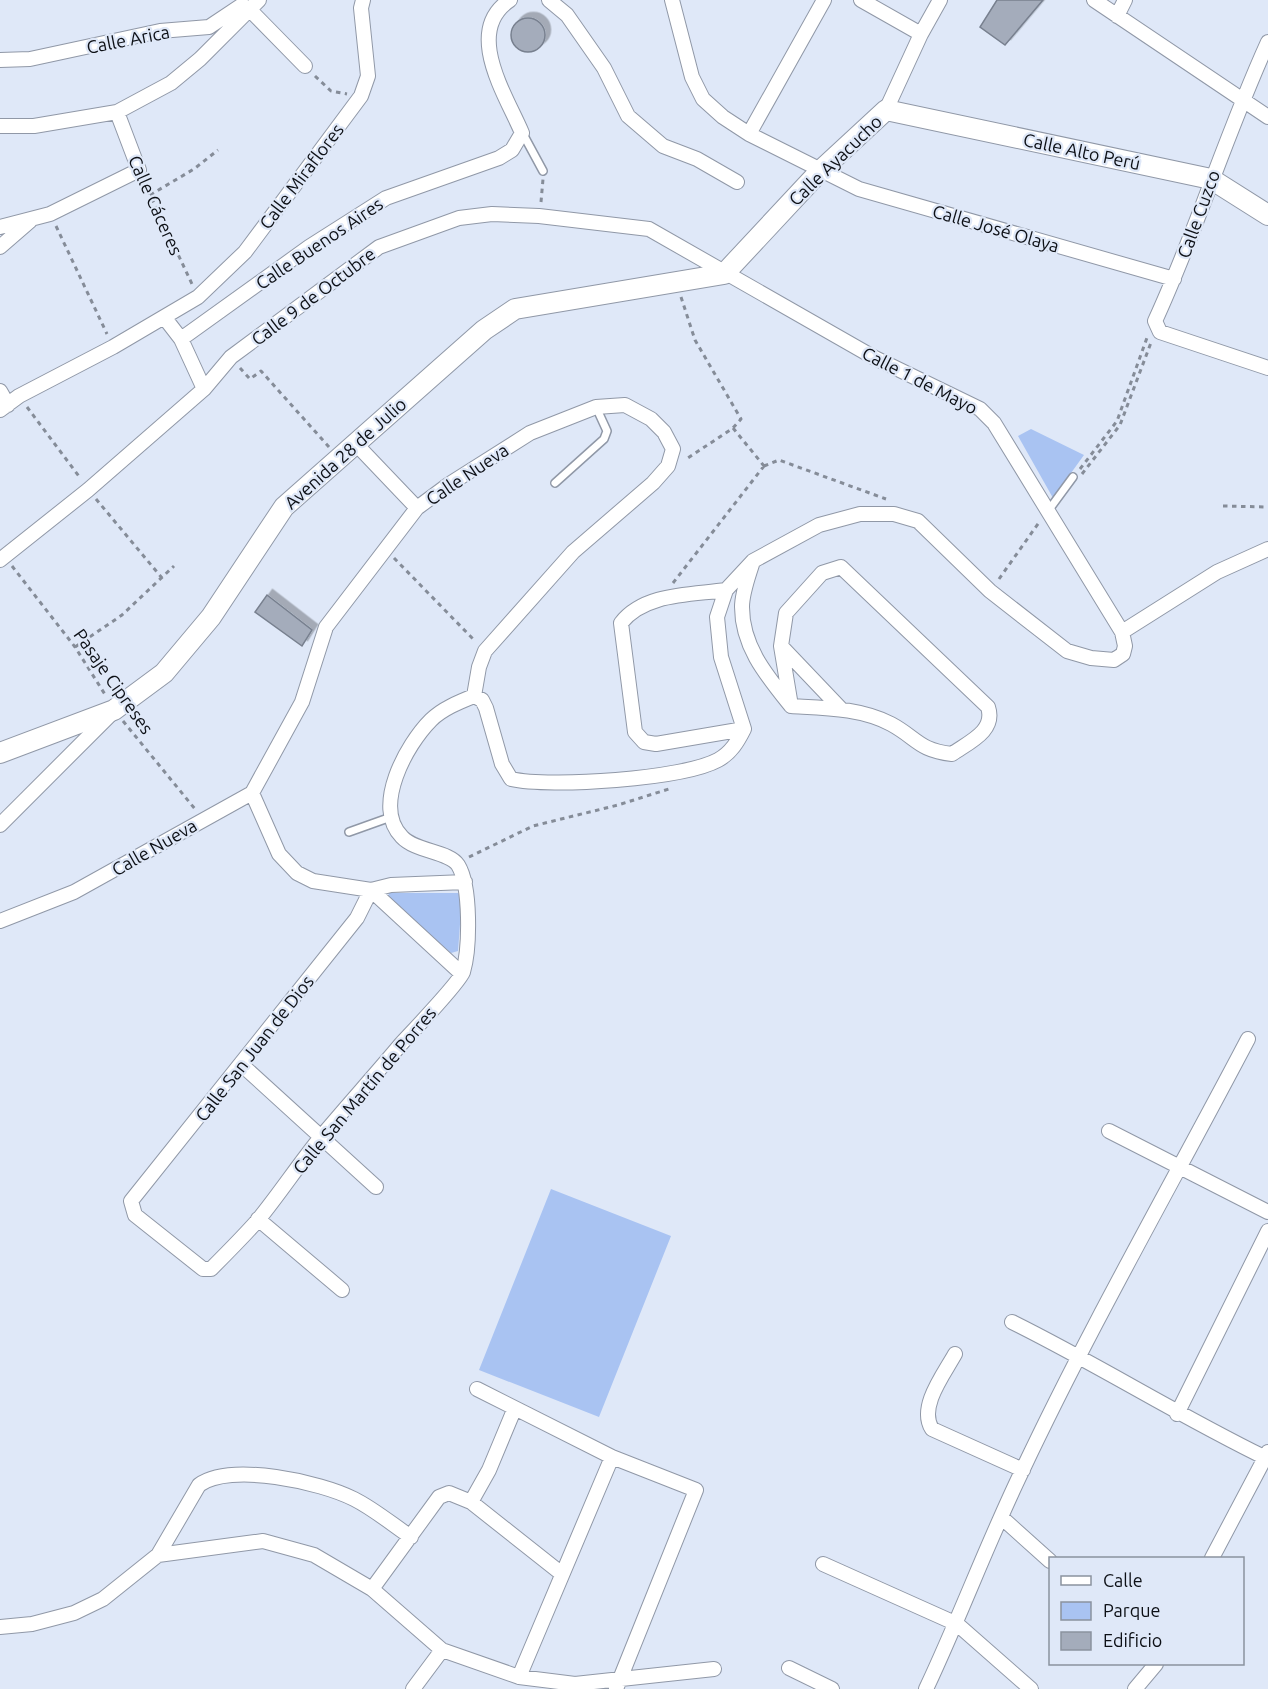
<svg xmlns="http://www.w3.org/2000/svg" width="1268" height="1689" viewBox="0 0 1268 1689" font-family="Ubuntu,sans-serif">
<style>
.green{fill:#a9c3f2}
.building{fill:#a4acbb;stroke:#78808f;stroke-width:1.5;filter:url(#shadow)}
.lines{fill:none;stroke-linecap:round;stroke-linejoin:round}
.lane-casing{stroke:#9098a7;stroke-width:10}
.street-casing{stroke:#9098a7;stroke-width:16}
.secondary-casing{stroke:#9098a7;stroke-width:22}
.path{stroke:#858c98;stroke-width:3;stroke-dasharray:4.5 4.5;stroke-linecap:butt}
.lane{stroke:#fff;stroke-width:7}
.street{stroke:#fff;stroke-width:14}
.secondary{stroke:#fff;stroke-width:20}
.labels{text-anchor:middle;dominant-baseline:central;stroke-width:4.5;stroke-linejoin:round;paint-order:stroke}
.street-label{font-size:18px;fill:#0d1016;stroke:#dfe8f8}
</style>
<defs>
<filter id="shadow"><feDropShadow dx="5.5" dy="-5.5" stdDeviation="0" flood-color="#0004"/></filter>
</defs>
<rect width="100%" height="100%" fill="#dfe8f8"/>
<path class="green" d="M 1031,429 L 1084,455 L 1053,498 L 1018,436 Z
M 389,893 L 458,893 L 462,898 L 458,951 L 451,953 L 388,898 Z
M 551,1189 L 671,1236 L 599,1417 L 479,1370 Z"/>
<path class="building" d="M 997,0 L 1043,0 L 1005,45 L 980,27 Z
M511 35a17 17 0 1 1 34 0a17 17 0 1 1-34 0Z
M 267,595 L 312,630 L 302,646 L 255,612 Z"/>
<g class="lines">
<defs>
<path id="lane" d="M 523,134 L 543,171
M 555,483 L 604,439 L 607,431 L 596,407
M 1048,511 L 1073,477
M 349,832 L 391,817"/>
<path id="street" d="M 549,0 L 567,15 L 604,68 L 628,116 L 663,146 L 697,159 L 737,182
M 672,0 L 692,77 L 703,99 L 723,117 L 749,134 L 859,189 L 1174,279
M 861,0 L 921,34
M 1094,0 L 1268,117
M 1117,16 L 1125,0
M 1268,42 C 1226,134 1197,230 1155,321 L 1160,332 L 1268,368
M 0,60 L 30,59 L 160,31 L 209,27 L 242,5 L 249,9 L 305,66
M 886,110 L 921,34 L 940,0
M 0,126 L 34,126 L 117,112 L 171,83 L 200,59 L 259,0
M 749,134 L 824,0
M 0,227 L 50,214 L 139,170 L 117,112
M 0,247 L 30,221
M 164,317 L 181,339 L 204,389
M 181,339 L 309,247 L 386,198 L 499,158 L 512,150 L 522,133 C 506,95 463,31 510,0
M 0,391 L 8,405
M 0,410 L 19,396 L 113,347 L 198,297 L 245,252 L 361,96 L 368,76 L 361,8 L 363,0
M 354,442 L 417,508
M 0,560 L 88,490 L 204,389 L 231,357 L 379,247 L 459,218 L 492,214 L 539,216 L 649,229 L 875,358 L 980,409 L 994,423 L 1122,632 L 1125,646 L 1123,654 L 1114,660 L 1091,658 L 1067,651 L 990,591 L 918,521 L 894,514 L 860,514 L 819,525 L 753,561 L 726,590 L 717,617 L 721,657 L 744,729 C 738,741 731,753 718,760 C 683,779 550,788 511,779 L 502,764 L 486,708 L 482,700 L 474,696 C 459,702 442,709 431,720 C 406,745 372,807 402,837 C 416,852 449,851 458,865 C 471,886 470,948 463,972 C 459,983 412,1032 401,1044 C 375,1075 347,1106 321,1137 C 299,1164 280,1193 258,1220 C 243,1237 227,1253 211,1269 L 203,1269 L 135,1215 L 131,1201 L 357,918 L 371,890 L 462,974
M 753,561 C 749,575 742,592 742,607 C 742,647 767,676 791,706 C 824,708 861,708 891,724 C 917,738 918,750 952,754 C 969,742 996,731 988,707 L 841,567 L 822,573 L 786,613 L 781,646 L 791,706
M 726,590 C 691,595 644,593 621,623 L 635,732 L 644,742 L 656,744 L 744,729
M 1122,632 L 1217,572 L 1268,549
M 781,646 L 841,709
M 252,793 L 279,854 L 297,873 L 313,881 L 371,890 L 391,885 L 465,882
M 0,825 L 111,714
M 0,921 L 74,892 L 252,793 L 302,702 L 326,627 L 417,508 L 448,485 L 530,433 L 596,407 L 625,405 L 651,419 L 664,432 L 673,449 L 668,466 L 653,483 L 573,552 L 485,651 L 479,667 L 474,696
M 242,1065 L 376,1187
M 1109,1131 L 1268,1212
M 258,1219 L 342,1290
M 1012,1322 C 1099,1365 1181,1417 1268,1459
M 955,1354 C 944,1374 918,1407 932,1429 L 1023,1470
M 477,1389 L 612,1457 L 696,1490 L 616,1689
M 1177,1414 L 1268,1231
M 471,1502 L 562,1574
M 1001,1517 L 1050,1561
M 158,1555 L 263,1541 L 314,1555 L 372,1589 L 442,1650 L 519,1677 L 575,1684 L 714,1669
M 1212,1558 L 1268,1452
M 823,1564 L 957,1624 L 1031,1689
M 372,1589 L 439,1497 L 449,1493 L 471,1502 L 489,1470 L 514,1410
M 0,1627 L 32,1624 L 74,1613 L 103,1599 L 158,1555 L 199,1485 C 230,1462 321,1482 354,1499 C 374,1509 393,1525 411,1537
M 789,1668 L 832,1689
M 519,1677 L 612,1457
M 413,1689 L 442,1650
M 926,1689 C 960,1617 988,1541 1023,1469 C 1092,1323 1173,1182 1248,1039
M 1135,1689 L 1156,1664"/>
<path id="secondary" d="M 0,753 L 114,710 L 164,673 L 211,617 L 284,507 L 484,330 L 515,309 L 724,274 L 820,171 L 886,110 L 1211,179 L 1268,215"/>
</defs>
<use href="#lane" class="lane-casing"/>
<use href="#street" class="street-casing"/>
<use href="#secondary" class="secondary-casing"/>
<path class="path" d="M 315,76 L 331,91 L 347,94
M 144,182 L 192,284
M 150,195 L 194,169 L 218,150
M 541,202 L 543,179
M 56,226 L 107,334
M 681,297 L 695,340 L 741,419 L 733,428 L 685,460
M 240,368 L 250,379 L 261,371 L 329,447
M 27,407 L 81,479
M 733,428 L 764,466
M 764,466 L 779,460 L 886,499
M 1080,469 L 1117,421 L 1148,335
M 1082,474 L 1120,425 L 1152,340
M 96,499 L 162,578
M 1223,506 L 1268,507
M 394,558 L 475,641
M 12,566 L 75,647 L 106,696
M 999,579 L 1040,521
M 673,583 L 764,466
M 75,647 L 122,615 L 174,566
M 123,721 L 195,809
M 469,857 L 533,826 L 618,805 L 672,788"/>
<use href="#lane" class="lane"/>
<use href="#street" class="street"/>
<use href="#secondary" class="secondary"/>
</g>
<g class="labels">
<g class="street-label">
<text transform="translate(128 39) rotate(-11)">Calle Arica</text>
<text transform="translate(1082 151) rotate(12)">Calle Alto Perú</text>
<text transform="translate(835 160) rotate(-44)">Calle Ayacucho</text>
<text transform="translate(301 176) rotate(-53)">Calle Miraflores</text>
<text transform="translate(156 205) rotate(66)">Calle Cáceres</text>
<text transform="translate(1198 214) rotate(-70)">Calle Cuzco</text>
<text transform="translate(996 228) rotate(16)">Calle José Olaya</text>
<text transform="translate(319 243) rotate(-34)">Calle Buenos Aires</text>
<text transform="translate(313 296) rotate(-37)">Calle 9 de Octubre</text>
<text transform="translate(920 380) rotate(27)">Calle 1 de Mayo</text>
<text transform="translate(345 453) rotate(-42)">Avenida 28 de Julio</text>
<text transform="translate(467 474) rotate(-34)">Calle Nueva</text>
<text transform="translate(114 681) rotate(55)">Pasaje Cipreses</text>
<text transform="translate(154 847) rotate(-30)">Calle Nueva</text>
<text transform="translate(254 1048) rotate(-52)">Calle San Juan de Dios</text>
<text transform="translate(364 1090) rotate(-50)">Calle San Martín de Porres</text>
</g>
</g>
<rect x="1049" y="1557" width="195" height="108" fill="#dfe8f8" stroke="#8b929e" stroke-width="1.5"/>
<rect x="1061" y="1576" width="30" height="9" fill="#ffffff" stroke="#8b929e" stroke-width="1.5"/>
<text x="1103" y="1587" font-size="18" fill="#0d1016">Calle</text>
<rect x="1061" y="1602" width="30" height="18" fill="#a9c3f2" stroke="#8b929e" stroke-width="1.5"/>
<text x="1103" y="1617" font-size="18" fill="#0d1016">Parque</text>
<rect x="1061" y="1632" width="30" height="18" fill="#a4acbb" stroke="#8b929e" stroke-width="1.5"/>
<text x="1103" y="1647" font-size="18" fill="#0d1016">Edificio</text>
</svg>
